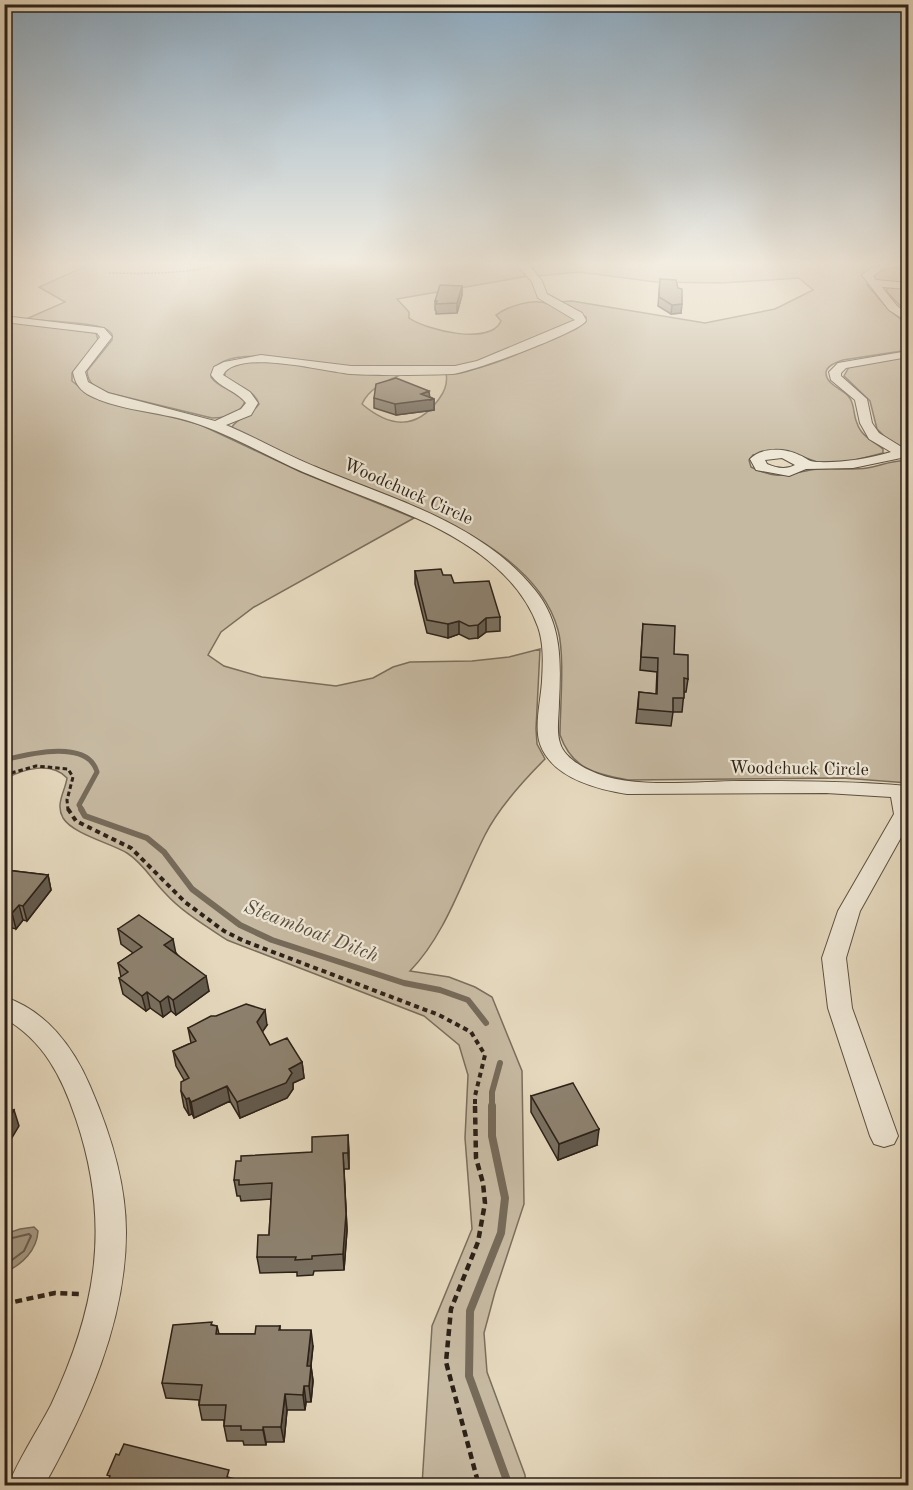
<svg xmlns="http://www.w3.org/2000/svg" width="913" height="1490" viewBox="0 0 913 1490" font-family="'Old Standard TT',serif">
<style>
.green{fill:#c6b9a1;stroke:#7a6e5c;stroke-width:1.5}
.water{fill:#a69a85;stroke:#766a59;stroke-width:1.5}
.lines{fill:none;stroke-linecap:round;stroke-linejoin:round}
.shore{stroke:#6a5e4e;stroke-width:2}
.stream-far2{stroke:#766a59;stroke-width:5}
.stream-far1{stroke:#766a59;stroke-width:6}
.stream{stroke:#766a59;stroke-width:8}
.minor-casing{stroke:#5b5041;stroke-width:2}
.path-far3{stroke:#2d2218;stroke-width:1.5;stroke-dasharray:2 1.5;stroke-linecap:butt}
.path-far2{stroke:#2d2218;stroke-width:3;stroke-dasharray:4.5 3;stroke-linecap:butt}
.path-far1{stroke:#2d2218;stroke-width:4;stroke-dasharray:5 4;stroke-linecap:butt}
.path{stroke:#2d2218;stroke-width:4.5;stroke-dasharray:7 4.5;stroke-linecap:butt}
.minor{fill:#eee6d4;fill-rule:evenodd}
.wall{fill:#796f5f;stroke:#2d2218;stroke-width:1.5}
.shaded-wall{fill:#635a4d;stroke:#2d2218;stroke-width:1.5}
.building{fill:#8d816e;stroke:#2d2218;stroke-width:1.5}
.labels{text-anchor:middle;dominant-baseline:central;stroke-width:4.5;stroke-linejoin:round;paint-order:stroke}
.street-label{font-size:18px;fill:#2d2218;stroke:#eee6d4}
.water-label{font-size:20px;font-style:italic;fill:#574c3e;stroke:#eee6d4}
</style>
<rect width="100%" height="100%" fill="#e5d8bd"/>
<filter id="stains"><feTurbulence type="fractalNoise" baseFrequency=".00333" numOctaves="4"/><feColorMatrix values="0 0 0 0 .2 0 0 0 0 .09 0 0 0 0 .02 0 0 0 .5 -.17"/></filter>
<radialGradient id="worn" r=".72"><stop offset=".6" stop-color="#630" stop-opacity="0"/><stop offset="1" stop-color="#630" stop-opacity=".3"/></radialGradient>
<path class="green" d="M 95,262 L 500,262 L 518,266 L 528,276 L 397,299 L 409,312 L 409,318 C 426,330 490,346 501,321 L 496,315 C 508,306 534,298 548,304 C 557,307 566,314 575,318 L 574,322 L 474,363 L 460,366 C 421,366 379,371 340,367 C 316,364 216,339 211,377 C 219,389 236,390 245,401 C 240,415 225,418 212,418 L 109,393 C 97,388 88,385 87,371 L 112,340 C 112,335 113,334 109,331 C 99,322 42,321 26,319 L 65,302 L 39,287 Z
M 535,262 L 908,262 L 908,314 L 886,291 L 888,287 L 867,285 L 889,310 L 908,325 L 908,350 L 843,360 C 837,362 825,366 826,374 C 827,385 843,389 849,397 C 855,404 853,415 857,423 C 861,436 873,441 883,449 L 883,453 L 848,462 L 817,462 L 792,453 L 778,451 L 753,455 L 749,460 L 751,467 C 777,480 785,475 810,470 C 829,467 848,471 867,468 C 881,466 894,459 908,461 L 908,783 L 843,778 L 628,780 C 595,774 572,769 560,735 C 560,708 565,655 558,630 C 534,541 396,501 321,470 C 292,457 263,443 234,430 L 232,427 C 238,417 252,415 259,404 C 255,390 236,385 225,377 L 225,371 L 230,367 L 253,361 L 409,371 C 392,379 370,386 362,404 C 389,427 416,431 439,399 C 445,391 448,383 446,373 C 491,371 535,345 576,329 L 586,322 L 586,317 L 556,302 L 572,301 L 705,323 L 775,309 L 813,290 L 799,278 L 722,283 L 656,282 L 579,272 L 538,276 L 531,265 Z
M 4,321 L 96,333 L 98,340 L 72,373 L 72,381 L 87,393 L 201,425 L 301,472 L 414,518 L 254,607 L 221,632 L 208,655 L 224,666 L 262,677 L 336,686 L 373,678 L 393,667 L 410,662 L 472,661 L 509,657 L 540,649 L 536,729 L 537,744 L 545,759 C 524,780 498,809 485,835 C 462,880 446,934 410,971 L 449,977 L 475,987 L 492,997 L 522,1071 L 524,1204 L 495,1292 L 484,1333 L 487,1372 L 525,1475 L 526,1485 L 422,1485 L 432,1326 L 472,1229 L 465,1138 L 468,1075 L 459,1045 L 424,1016 L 227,940 C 206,926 182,912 165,893 C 152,880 143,863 127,853 C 110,843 73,834 63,818 C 55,804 65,792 67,778 C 51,761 23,769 5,779 Z
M 908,357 L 908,451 L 886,438 L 877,429 L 870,401 L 844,376 L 849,367 L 857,364 Z"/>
<path class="water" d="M 34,1227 L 38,1231 C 37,1250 22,1265 5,1272 L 5,1234 L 20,1229 Z"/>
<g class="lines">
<path class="shore" d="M 4,1240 L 29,1234 L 31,1236 L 24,1251 L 4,1266"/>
<path class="stream-far2" d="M 4,760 C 29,754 88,739 97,772 L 79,805 L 82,810"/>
<path class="stream-far1" d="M 81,809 L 85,816 L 147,838 L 164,852 L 192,889 L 240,925 L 272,940 L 404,983 L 440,990 L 468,1000 L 486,1023
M 492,1107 L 492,1092 L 500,1063"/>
<path class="stream" d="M 492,1106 L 492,1136 L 505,1198 L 501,1233 L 470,1311 L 469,1376 L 509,1486"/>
<defs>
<path id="minor" d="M 515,262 L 526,262 L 542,281 L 547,294 L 582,313 L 586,320 L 585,322 C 572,335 472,372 453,374 C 420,375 384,376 351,374 C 326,372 237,348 223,375 L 250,392 L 258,403 L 251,415 L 226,425 C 257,438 286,455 316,467 C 394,500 480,522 535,590 C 562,623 561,662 559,702 C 559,715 556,731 560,743 C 563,755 578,765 589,770 C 627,790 697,781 741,781 C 797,781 853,781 908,786 L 908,825 L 860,911 L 846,958 L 852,1008 L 898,1136 L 894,1144 L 884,1147 L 874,1144 L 870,1136 L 828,1008 L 822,958 L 838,911 L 894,814 L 891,797 L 826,793 L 627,794 C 596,789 552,778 540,744 C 534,726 541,700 542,681 C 543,663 544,644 538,627 C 522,582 481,551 441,530 C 397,507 349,492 303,472 C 266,456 230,434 192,422 C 158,411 118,411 87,394 C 78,388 75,382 73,372 L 100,337 L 97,333 L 4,322 L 4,316 L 104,328 L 112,337 L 85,372 L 88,382 L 108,393 L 215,421 L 241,409 L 246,403 C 237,391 220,388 211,375 L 214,367 L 224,362 L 261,355 L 351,366 L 455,366 L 477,361 L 575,320 L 538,298 L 532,282 Z
M 890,262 L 908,262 L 908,264 L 883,269 L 873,276 L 876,280 L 908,283 L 908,289 L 882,287 L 897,306 L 908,314 L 908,322 L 889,310 L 862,275 L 877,265 Z
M 908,351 L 908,357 L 846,368 L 841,373 L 841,376 L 867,399 L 872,423 L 879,433 L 908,451 L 908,460 L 901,458 L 853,468 L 806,469 L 789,476 L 756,470 L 750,459 C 761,447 785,448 799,455 C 807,458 807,461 816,462 C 842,463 867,459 891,452 L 869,439 L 860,423 L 855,400 L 831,380 L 829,372 L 838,363 ZM 782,458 L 795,465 C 786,470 776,468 767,464 L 765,460 Z
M 4,997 C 46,1010 74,1048 90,1086 C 110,1132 126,1182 126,1232 C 126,1321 87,1409 44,1486 L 8,1486 C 19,1458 37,1432 51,1405 C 97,1307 111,1223 76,1119 C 62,1077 44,1041 4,1018 Z"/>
</defs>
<use href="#minor" class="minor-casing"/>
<path class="path-far3" d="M 109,273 C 149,274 191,274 230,262"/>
<path class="path-far2" d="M 4,775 L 36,766 L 68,769 L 73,777 L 67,800 L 68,810"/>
<path class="path-far1" d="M 68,809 L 76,821 L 131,848 L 185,902 L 224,931 L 244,941 L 439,1015 L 471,1032 L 485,1055 L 475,1096 L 475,1107"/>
<path class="path" d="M 475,1106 L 476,1158 L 483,1183 L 485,1203 L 478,1242 L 451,1309 L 446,1362 L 479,1486
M 4,1304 L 55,1293 L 80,1294"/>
<use href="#minor" class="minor"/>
</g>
<path class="wall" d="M 660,279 L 681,313 L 671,314 L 658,306 Z
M 462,286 L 462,295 L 457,313 L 436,314 L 436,311 L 435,310 L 435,301 Z
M 430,397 L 434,399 L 434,410 L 396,415 L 374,408 L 374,398 Z
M 415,571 L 454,583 L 500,617 L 500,631 L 486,632 L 478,638 L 469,639 L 459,634 L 448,638 L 427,633 L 415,584 Z
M 643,624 L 674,654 L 688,679 L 686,692 L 684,692 L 682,712 L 673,712 L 671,726 L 636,723 L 639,692 L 656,694 L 657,672 L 640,670 Z
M 4,866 L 6,870 L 48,875 L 51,890 L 27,921 L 23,920 L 16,929 L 4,926 Z
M 118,929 L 176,953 L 209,991 L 176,1015 L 171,1011 L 163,1017 L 150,1008 L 146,1011 L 123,994 L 119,978 L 121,977 L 118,963 L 133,953 L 121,944 Z
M 267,1025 L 262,1032 L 270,1045 L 302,1062 L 304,1078 L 293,1083 L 293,1089 L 287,1098 L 240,1118 L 230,1101 L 194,1118 L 192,1114 L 189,1115 L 184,1107 L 181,1091 L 184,1080 L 176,1066 L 173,1051 L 191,1043 L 188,1028 Z
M 531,1096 L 597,1145 L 558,1160 L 531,1112 Z
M 348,1135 L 349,1169 L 344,1169 L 347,1230 L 344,1270 L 314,1271 L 313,1275 L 297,1276 L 297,1272 L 260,1273 L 257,1257 L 269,1235 L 271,1199 L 241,1201 L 240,1196 L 237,1196 L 234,1180 L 312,1152 Z
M 212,1325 L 217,1326 L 219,1334 L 255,1334 L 280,1326 L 280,1330 L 313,1346 L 311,1366 L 313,1381 L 311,1402 L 306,1402 L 305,1410 L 287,1410 L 284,1442 L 266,1442 L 266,1445 L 244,1445 L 243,1441 L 227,1441 L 224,1426 L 224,1420 L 202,1420 L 199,1405 L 199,1400 L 166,1398 L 162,1383 Z"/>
<path class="shaded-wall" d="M 462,286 L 462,295 L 457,313 L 457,303 Z
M 682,304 L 681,313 L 671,314 L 672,305 Z
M 429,391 L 430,400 L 434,399 L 434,410 L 396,415 L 395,404 Z
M 486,618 L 486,632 L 478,638 L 478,625 Z
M 459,621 L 459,634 L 448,638 L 448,624 Z
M 48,875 L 51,890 L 27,921 L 23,906 Z
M 19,905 L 23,920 L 16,929 L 12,913 Z
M 173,939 L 176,954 L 164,945 Z
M 206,976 L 209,991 L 176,1015 L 173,1000 Z
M 147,992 L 150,1008 L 146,1011 L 142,996 Z
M 168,996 L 171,1011 L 163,1017 L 160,1002 Z
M 265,1010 L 267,1025 L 259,1037 L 257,1022 Z
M 302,1062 L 304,1078 L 293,1083 L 293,1089 L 287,1098 L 240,1118 L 237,1102 L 289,1069 Z
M 227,1086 L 230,1101 L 194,1118 L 191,1102 Z
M 189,1098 L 192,1114 L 189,1115 L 186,1099 Z
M 14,1110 L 19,1126 L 4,1151 L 4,1126 Z
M 599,1129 L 597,1145 L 558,1160 L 559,1144 Z
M 348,1135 L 349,1151 L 349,1169 L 348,1153 Z
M 343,1153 L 347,1230 L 344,1270 L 343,1254 Z
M 311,1330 L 313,1346 L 309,1381 L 307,1366 Z
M 311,1366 L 313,1381 L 311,1402 L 309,1386 Z
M 304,1386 L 306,1402 L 305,1410 L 303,1395 Z
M 285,1394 L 287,1410 L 284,1442 L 281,1427 Z
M 263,1427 L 266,1442 L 266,1445 L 263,1430 Z"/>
<path class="building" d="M 660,279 L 676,280 L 678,288 L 682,289 L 682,304 L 672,305 L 659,297 Z
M 440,285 L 462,286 L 457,303 L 436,304 L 437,301 L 435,301 Z
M 396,378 L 429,391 L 421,394 L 434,399 L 395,404 L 374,398 L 376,384 Z
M 441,569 L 443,575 L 451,575 L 454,583 L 489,581 L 500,617 L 486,618 L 478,625 L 469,626 L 459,621 L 448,624 L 427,620 L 415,571 Z
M 643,624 L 675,626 L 674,654 L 688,655 L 688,679 L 684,678 L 684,698 L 673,698 L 673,712 L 638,709 L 639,692 L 657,694 L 658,658 L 641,657 Z
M 4,866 L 6,870 L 48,875 L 23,906 L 19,905 L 12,913 L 4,912 Z
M 139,915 L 173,939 L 164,945 L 206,976 L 173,1000 L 168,996 L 160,1002 L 147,992 L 142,996 L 119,978 L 128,972 L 118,963 L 142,947 L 118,929 Z
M 246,1004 L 265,1010 L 257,1022 L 270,1045 L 287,1038 L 302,1062 L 289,1069 L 292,1073 L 286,1083 L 237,1102 L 227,1086 L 191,1102 L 189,1098 L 186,1099 L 181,1091 L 181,1082 L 189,1078 L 173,1051 L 196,1041 L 188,1028 L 211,1016 L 216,1016 Z
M 573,1083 L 599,1129 L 559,1144 L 531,1096 Z
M 4,1109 L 14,1110 L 4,1126 Z
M 348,1135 L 348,1153 L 343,1153 L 346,1214 L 343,1254 L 312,1256 L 312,1259 L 295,1260 L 296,1257 L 257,1257 L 258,1235 L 269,1235 L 272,1183 L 239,1185 L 239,1180 L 234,1180 L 236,1161 L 241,1161 L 241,1156 L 312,1152 L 312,1137 Z
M 212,1322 L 211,1325 L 217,1326 L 216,1334 L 255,1334 L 256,1326 L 280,1326 L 279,1330 L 311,1330 L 307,1366 L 311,1366 L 309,1386 L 304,1386 L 303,1395 L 285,1394 L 281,1427 L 263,1427 L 263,1430 L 241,1430 L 241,1426 L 224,1426 L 226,1405 L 199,1405 L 202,1385 L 162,1383 L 173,1325 Z
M 124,1444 L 229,1470 L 227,1477 L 261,1485 L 106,1485 L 110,1476 L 107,1475 L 116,1454 L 119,1455 Z"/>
<linearGradient id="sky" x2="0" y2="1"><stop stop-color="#8daac0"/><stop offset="0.56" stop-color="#f3ede1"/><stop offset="1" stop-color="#f3ede1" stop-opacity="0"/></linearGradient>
<rect width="913" height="471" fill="url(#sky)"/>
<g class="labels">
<g class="street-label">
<text transform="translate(408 492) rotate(24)">Woodchuck Circle</text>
<text transform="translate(799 769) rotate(1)">Woodchuck Circle</text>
</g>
<g class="water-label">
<text transform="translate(311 932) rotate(21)">Steamboat Ditch</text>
</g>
</g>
<rect width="913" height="1490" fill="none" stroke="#e5d8bd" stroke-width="24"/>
<rect x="6" y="6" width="901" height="1478" fill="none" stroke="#2d2218" stroke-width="3"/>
<rect x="12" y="12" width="889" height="1466" fill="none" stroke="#2d2218" stroke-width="1.5"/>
<rect width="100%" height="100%" filter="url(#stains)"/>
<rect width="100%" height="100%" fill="url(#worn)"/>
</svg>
